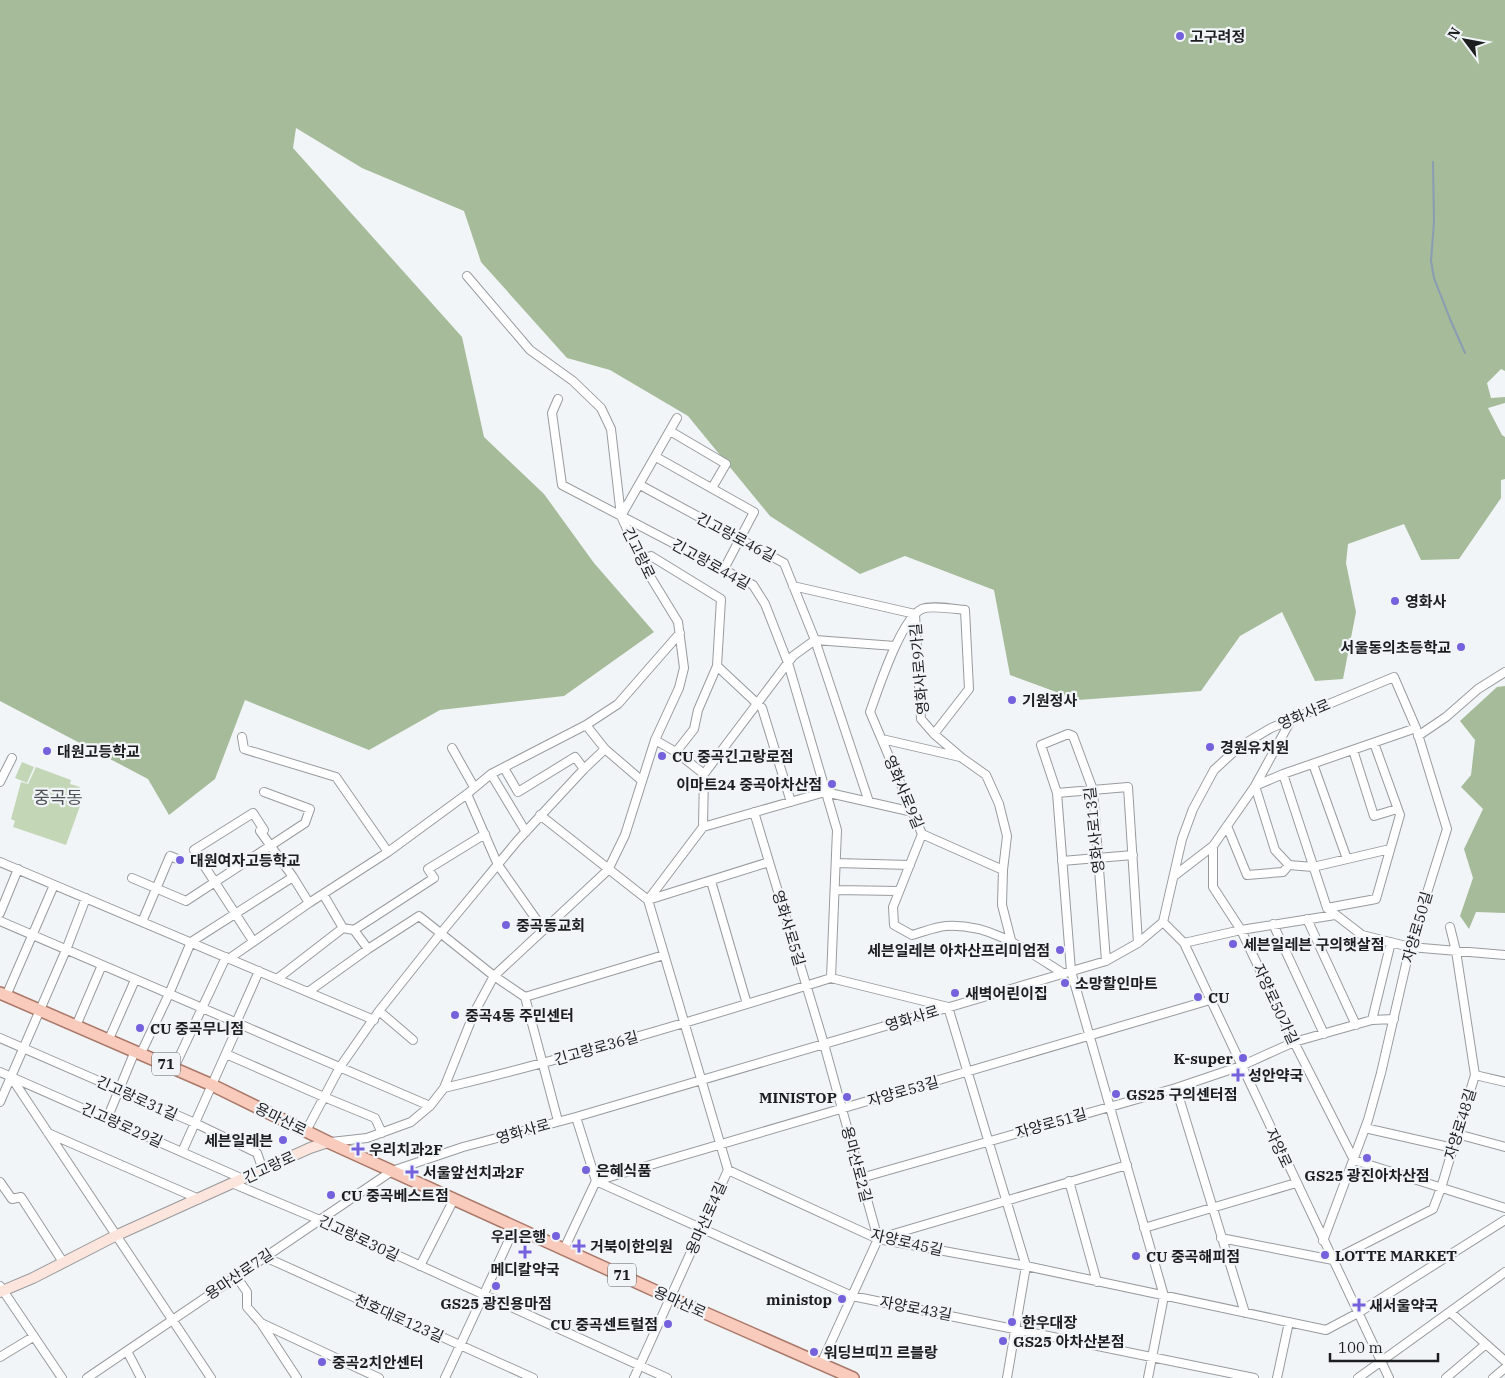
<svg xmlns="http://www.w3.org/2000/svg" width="1505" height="1378" viewBox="0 0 1505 1378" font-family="'IBM Plex Serif','Noto Sans KR',serif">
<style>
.green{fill:#c3d7b7}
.forest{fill:#a5bb99}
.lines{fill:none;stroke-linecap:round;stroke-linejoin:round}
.stream{stroke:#8a9db3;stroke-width:2}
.minor-casing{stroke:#989b9e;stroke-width:10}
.secondary-casing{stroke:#989b9e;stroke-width:12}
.primary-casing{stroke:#a97868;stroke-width:14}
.minor{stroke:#fff;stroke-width:8}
.secondary{stroke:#fce5dd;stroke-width:10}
.primary{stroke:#f8cbbc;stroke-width:11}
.poi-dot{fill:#7561dc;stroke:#f2f5f8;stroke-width:2}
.labels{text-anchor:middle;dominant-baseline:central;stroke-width:4.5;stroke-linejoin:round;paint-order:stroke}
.shield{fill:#f2f5f8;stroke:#5d5e60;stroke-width:1}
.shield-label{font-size:14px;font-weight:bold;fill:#1d1e1f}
.poi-label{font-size:15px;font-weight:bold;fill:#1d1e1f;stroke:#f2f5f8;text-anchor:start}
.street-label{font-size:15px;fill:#1d1e1f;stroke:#f2f5f8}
.quarter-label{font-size:18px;fill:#4f5255;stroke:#f2f5f8}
</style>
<rect width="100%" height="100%" fill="#f2f5f8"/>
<path class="green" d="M 22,762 L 34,767 L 27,783 L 15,778 Z
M 36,767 L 71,780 L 70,784 L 80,787 L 74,803 L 80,806 L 66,845 L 13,827 L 15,821 L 11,819 L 21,782 L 28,784 Z"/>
<path class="forest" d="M 0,0 L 1505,0 L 1505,371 L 1501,369 L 1487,383 L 1491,398 L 1505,397 L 1505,403 L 1488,408 L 1502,435 L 1505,437 L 1505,479 L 1501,480 L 1501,498 L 1459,559 L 1421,560 L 1404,524 L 1348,544 L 1346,563 L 1356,612 L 1343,679 L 1315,681 L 1282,612 L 1240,636 L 1201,691 L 1078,700 L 1010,675 L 994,590 L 905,556 L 860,574 L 770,516 L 688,416 L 610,370 L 567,358 L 481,262 L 464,211 L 362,168 L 296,128 L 293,148 L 462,337 L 484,437 L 544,494 L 594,563 L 654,632 L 564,696 L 440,710 L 369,750 L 245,700 L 215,779 L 169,815 L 148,779 L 0,701 Z
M 1505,686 L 1505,913 L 1476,912 L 1469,929 L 1460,916 L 1473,878 L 1464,849 L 1483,809 L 1461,787 L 1471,775 L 1475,740 L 1460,721 L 1497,687 Z"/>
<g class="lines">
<path class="stream" d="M 1433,162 L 1434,222 L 1431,261 L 1434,278 L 1450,319 L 1465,353"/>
<defs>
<path id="minor" d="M 558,399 L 552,413 L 562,485 L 753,585 L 765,604 L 788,663 L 837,830 L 831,978
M 670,431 L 726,464 L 712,488
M 656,457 L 754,512 L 724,569
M 640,485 L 784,563 L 815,640 L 869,802
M 621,516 L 677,418
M 640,559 L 651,556 L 721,599 L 717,666 L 698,710 L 694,729 L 676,752
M 793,586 L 915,614
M 915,614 L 921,719 L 934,734 L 962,758 L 986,775 L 999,804 L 1007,836 L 1003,870 L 1002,905 L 1011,940
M 717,666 L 762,708 L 791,802
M 586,725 L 605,749 L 641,780
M 934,734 L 969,689 L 965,610 C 954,609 931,605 922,609 C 901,618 878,690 870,712 L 922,834 L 893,907 L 894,925 L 912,935 C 923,932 935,927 946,926 C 991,923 1028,951 1064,974
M 1418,736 L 1446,717 L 1478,689 L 1505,672
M 242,737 L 244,749 L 336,777 L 388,852
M 882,739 L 960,757
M 655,740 L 676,752 L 704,774
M 452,748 L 474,787
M 1353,750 L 1374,816 L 1397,809
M 1313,764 L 1347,859
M 504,768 L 518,792 L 575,757 L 584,769
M 491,774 L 526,832
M 1283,774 L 1327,908
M 0,782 L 12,758
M 1057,793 L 1128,787 L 1138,943
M 467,794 L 498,865 L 543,929
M 754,812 L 824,1044 L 878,1239 L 821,1364
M 540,815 L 648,900 L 728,1170 L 634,1378
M 1227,826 L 1247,875 L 1283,872 L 1289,865
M 703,827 L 825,792 L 913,812
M 922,834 L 1003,870
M 1213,846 L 1213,887 L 1241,930 L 1294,1042 L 1354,1160 L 1505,1208
M 1390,849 L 1313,867 L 1289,865 L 1275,850 L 1255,786 L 1283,774 L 1416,728
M 1062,861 L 1133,855
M 0,862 L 374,1020
M 836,863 L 910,865
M 1174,876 L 1213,846 L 1255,786 L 1291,720
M 132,878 L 186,901 L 305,823 L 310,809 L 264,792
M 711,881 L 747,1004
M 835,890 L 899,891
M 323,894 L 343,928
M 648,900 L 703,827 L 704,774 L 793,656 L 815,640 L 895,646
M 648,900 L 769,862
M 1327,908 L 1376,899 L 1400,815 L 1374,743
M 1327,908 L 1362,935 L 1410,947 L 1505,955
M 0,913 L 18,869
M 1307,919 L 1356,1025
M 0,921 L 430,1106
M 142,922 L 170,856 L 180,860
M 1163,922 L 1184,943 L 1389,1378
M 1273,924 L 1324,1034
M 354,930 L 368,949
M 253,941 L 194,850 L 253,813 L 264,830 L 260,831 L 293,877 L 309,903
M 1184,943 L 1241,930 L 1335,915
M 230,958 L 309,903 L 388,852 L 467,794 L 491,774 L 586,725 L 618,704 L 680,633
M 1106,961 L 1093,790 L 1073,736 L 1068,734 L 1041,745 L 1057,793 L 1071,971 L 1164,1296 L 1148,1378
M 831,978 L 948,1007 L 1026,1266 L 1007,1378
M 277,979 L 343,928 L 354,930 L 434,878 L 428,869 L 485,834
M 308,992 L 368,949 L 419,916 L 494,976 L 525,997
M 6,996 L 54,885
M 525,997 L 664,955
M 525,997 L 558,1121
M 379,1011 L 413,1040
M 1372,1020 L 1391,942
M 236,1023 L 259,971
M 76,1026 L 102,965
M 0,1038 L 195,1123 L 257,1153 L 263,1170
M 109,1039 L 135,980
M 141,1053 L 169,994 L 191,942 L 293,877
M 226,1054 L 324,1097 L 375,1118 L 382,1133
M 174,1068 L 226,957
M 0,1072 L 243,1179
M 1475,1075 L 1505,1082
M 11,1077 L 211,1378
M 444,1088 C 574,1057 703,1018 831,978
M 1176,1088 L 1245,1313
M 0,1102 L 66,950 L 86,898
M 107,1119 L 135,1051
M 1365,1128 L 1453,1148
M 306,1131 L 340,1067 L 379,1011 L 441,933 L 518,840 L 584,769 L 605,749
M 48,1133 L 199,1199
M 1457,1134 L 1505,1147
M 331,1142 L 367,1138 L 411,1122 L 430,1106 L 444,1088 L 474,1013 L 494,976 L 608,870 L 625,835 L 655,740 L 679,688 L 684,668 L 678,622 L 645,568 L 621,516 L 611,429 L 601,408 L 573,381 L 530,350 L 467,276
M 182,1152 L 239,1024
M 728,1170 L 878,1239 L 1026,1266 L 1326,1330 L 1358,1313 L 1505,1220
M 861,1178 L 1176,1088 L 1241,1066 L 1294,1042 L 1372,1020 L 1394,1019
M 596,1181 L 852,1296 L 1254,1378
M 596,1181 L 1210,1000
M 1069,1181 L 1097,1282
M 0,1182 L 12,1199 L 21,1197 L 63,1262
M 234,1184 L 320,1220 L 667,1378
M 1144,1228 L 1296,1183
M 880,1238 L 1127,1165
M 1221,1238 L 1333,1260 L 1433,1209 L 1441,1188 L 1475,1075 L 1456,951 L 1450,927
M 564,1249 L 596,1181 L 576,1117
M 265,1257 L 533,1378
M 420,1266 L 454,1199
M 236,1276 L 247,1292 L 247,1307 L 261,1323 L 297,1378
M 0,1286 L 62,1378
M 1450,1312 L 1505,1361
M 261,1323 L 379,1378
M 127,1351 L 141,1378
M 0,1357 L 33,1337
M 87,1378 L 392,1171 L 463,1147 L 576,1117 L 1106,961 L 1138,943 L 1163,922 L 1182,839 L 1193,809 L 1214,770 L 1239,747 L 1271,728 L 1394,677 L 1416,728 L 1447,829 L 1410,947 L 1381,1073 L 1368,1120 L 1323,1241
M 445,1378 L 515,1227
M 1277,1378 L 1289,1322
M 1358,1378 L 1505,1272
M 1446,1378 L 1486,1344
M 1493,1378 L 1505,1368"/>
<path id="secondary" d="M 0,1292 L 33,1278 L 115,1236 L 310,1148 L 328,1142"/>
<path id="primary" d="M 0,993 L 212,1085 L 328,1142 L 671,1298 L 853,1378"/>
</defs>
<use href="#minor" class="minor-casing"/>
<use href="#secondary" class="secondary-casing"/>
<use href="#primary" class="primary-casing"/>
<use href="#minor" class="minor"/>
<use href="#secondary" class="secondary"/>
<use href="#primary" class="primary"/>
</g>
<g class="poi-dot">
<circle cx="1180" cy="36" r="5"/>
<circle cx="1395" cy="601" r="5"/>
<circle cx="1461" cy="647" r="5"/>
<circle cx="1012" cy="700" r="5"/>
<circle cx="1210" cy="747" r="5"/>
<circle cx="47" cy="751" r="5"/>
<circle cx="662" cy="756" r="5"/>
<circle cx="832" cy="784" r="5"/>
<circle cx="180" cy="860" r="5"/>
<circle cx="506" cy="925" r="5"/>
<circle cx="1233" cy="944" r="5"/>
<circle cx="1060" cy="950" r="5"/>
<circle cx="1065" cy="983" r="5"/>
<circle cx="955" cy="993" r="5"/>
<circle cx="1198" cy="997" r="5"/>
<circle cx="455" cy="1015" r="5"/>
<circle cx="140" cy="1028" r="5"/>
<circle cx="1243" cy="1058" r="5"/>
<path d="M1235.5 1067.5h5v5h5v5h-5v5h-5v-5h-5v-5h5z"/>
<circle cx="1116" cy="1094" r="5"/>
<circle cx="847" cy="1097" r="5"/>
<circle cx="283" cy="1140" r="5"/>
<path d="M355.5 1141.5h5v5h5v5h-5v5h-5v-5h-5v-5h5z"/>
<circle cx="1367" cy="1158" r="5"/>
<circle cx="586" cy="1170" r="5"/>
<path d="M409.5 1164.5h5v5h5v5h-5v5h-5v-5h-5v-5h5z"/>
<circle cx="331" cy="1195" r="5"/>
<circle cx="556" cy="1236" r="5"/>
<path d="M576.5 1238.5h5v5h5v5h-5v5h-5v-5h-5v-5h5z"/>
<path d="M522.5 1244.5h5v5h5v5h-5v5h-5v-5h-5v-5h5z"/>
<circle cx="1325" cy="1255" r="5"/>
<circle cx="1136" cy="1256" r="5"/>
<circle cx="496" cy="1286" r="5"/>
<circle cx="842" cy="1299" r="5"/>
<path d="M1356.5 1297.5h5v5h5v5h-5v5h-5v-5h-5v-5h5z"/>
<circle cx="1012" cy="1322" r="5"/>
<circle cx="668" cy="1324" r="5"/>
<circle cx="1003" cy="1341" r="5"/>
<circle cx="814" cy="1352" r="5"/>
<circle cx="322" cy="1362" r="5"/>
</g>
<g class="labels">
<g class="shield">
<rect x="152" y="1052.5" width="28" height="23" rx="4"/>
<rect x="608" y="1263.5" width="28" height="23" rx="4"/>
</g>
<g class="shield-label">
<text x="166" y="1064">71</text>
<text x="622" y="1275">71</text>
</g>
<g class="poi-label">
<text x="1190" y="36">고구려정</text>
<text x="1405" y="601">영화사</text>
<text x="1451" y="647" text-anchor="end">서울동의초등학교</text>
<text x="1022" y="700">기원정사</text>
<text x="1220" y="747">경원유치원</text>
<text x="57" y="751">대원고등학교</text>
<text x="672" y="756">CU 중곡긴고랑로점</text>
<text x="822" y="784" text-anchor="end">이마트24 중곡아차산점</text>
<text x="190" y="860">대원여자고등학교</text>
<text x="516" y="925">중곡동교회</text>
<text x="1243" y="944">세븐일레븐 구의햇살점</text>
<text x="1050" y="950" text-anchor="end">세븐일레븐 아차산프리미엄점</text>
<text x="1075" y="983">소망할인마트</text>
<text x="965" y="993">새벽어린이집</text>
<text x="1208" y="997">CU</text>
<text x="465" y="1015">중곡4동 주민센터</text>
<text x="150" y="1028">CU 중곡무니점</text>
<text x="1233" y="1058" text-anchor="end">K-super</text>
<text x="1248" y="1075">성안약국</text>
<text x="1126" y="1094">GS25 구의센터점</text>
<text x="837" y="1097" text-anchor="end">MINISTOP</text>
<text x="273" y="1140" text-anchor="end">세븐일레븐</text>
<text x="369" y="1149">우리치과2F</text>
<text x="596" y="1170">은혜식품</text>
<text x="423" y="1172">서울앞선치과2F</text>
<text x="1367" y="1175" text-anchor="middle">GS25 광진아차산점</text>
<text x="341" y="1195">CU 중곡베스트점</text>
<text x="546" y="1236" text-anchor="end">우리은행</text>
<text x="590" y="1246">거북이한의원</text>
<text x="1335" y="1255">LOTTE MARKET</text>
<text x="1146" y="1256">CU 중곡해피점</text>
<text x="525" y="1269" text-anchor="middle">메디칼약국</text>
<text x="832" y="1299" text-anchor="end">ministop</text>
<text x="496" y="1303" text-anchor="middle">GS25 광진용마점</text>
<text x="1369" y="1305">새서울약국</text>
<text x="1022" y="1322">한우대장</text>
<text x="658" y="1324" text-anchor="end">CU 중곡센트럴점</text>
<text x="1013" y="1341">GS25 아차산본점</text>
<text x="824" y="1352">워딩브띠끄 르블랑</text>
<text x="332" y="1362">중곡2치안센터</text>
</g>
<g class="street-label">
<text transform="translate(736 537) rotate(28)">긴고랑로46길</text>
<text transform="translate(639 553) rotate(64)">긴고랑로</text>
<text transform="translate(711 564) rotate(29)">긴고랑로44길</text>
<text transform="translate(919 669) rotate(-95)">영화사로9가길</text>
<text transform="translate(1304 714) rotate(-23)">영화사로</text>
<text transform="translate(904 792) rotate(67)">영화사로9길</text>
<text transform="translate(1094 830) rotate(-96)">영화사로13길</text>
<text transform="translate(1417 927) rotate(-74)">자양로50길</text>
<text transform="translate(789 928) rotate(73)">영화사로5길</text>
<text transform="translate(1276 1004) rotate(65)">자양로50가길</text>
<text transform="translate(912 1018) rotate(-17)">영화사로</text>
<text transform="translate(596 1048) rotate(-16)">긴고랑로36길</text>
<text transform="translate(903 1091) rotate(-16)">자양로53길</text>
<text transform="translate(137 1098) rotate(24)">긴고랑로31길</text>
<text transform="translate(281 1119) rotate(26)">용마산로</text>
<text transform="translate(1051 1123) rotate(-16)">자양로51길</text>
<text transform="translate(1460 1124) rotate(-73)">자양로48길</text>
<text transform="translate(122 1125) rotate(24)">긴고랑로29길</text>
<text transform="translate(523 1131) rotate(-16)">영화사로</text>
<text transform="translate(1279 1148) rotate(65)">자양로</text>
<text transform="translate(857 1164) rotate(75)">용마산로2길</text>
<text transform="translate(269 1167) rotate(-25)">긴고랑로</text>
<text transform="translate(706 1218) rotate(-66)">용마산로4길</text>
<text transform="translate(359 1238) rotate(25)">긴고랑로30길</text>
<text transform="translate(907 1242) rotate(13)">자양로45길</text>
<text transform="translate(239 1274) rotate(-34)">용마산로7길</text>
<text transform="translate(680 1302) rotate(24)">용마산로</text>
<text transform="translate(916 1308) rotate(11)">자양로43길</text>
<text transform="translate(399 1318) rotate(24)">천호대로123길</text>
</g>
<g class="quarter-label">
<text x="58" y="797">중곡동</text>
</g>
</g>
<g transform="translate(1465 40) rotate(302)" stroke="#f2f5f8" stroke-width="4" paint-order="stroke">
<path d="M0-4L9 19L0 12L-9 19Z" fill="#1d1e1f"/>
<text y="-8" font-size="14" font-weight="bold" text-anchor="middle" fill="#1d1e1f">N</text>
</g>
<path d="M1330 1353v8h108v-8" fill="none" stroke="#1d1e1f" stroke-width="2.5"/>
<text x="1338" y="1353" font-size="15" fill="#1d1e1f" stroke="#f2f5f8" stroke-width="4" paint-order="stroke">100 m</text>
</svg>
